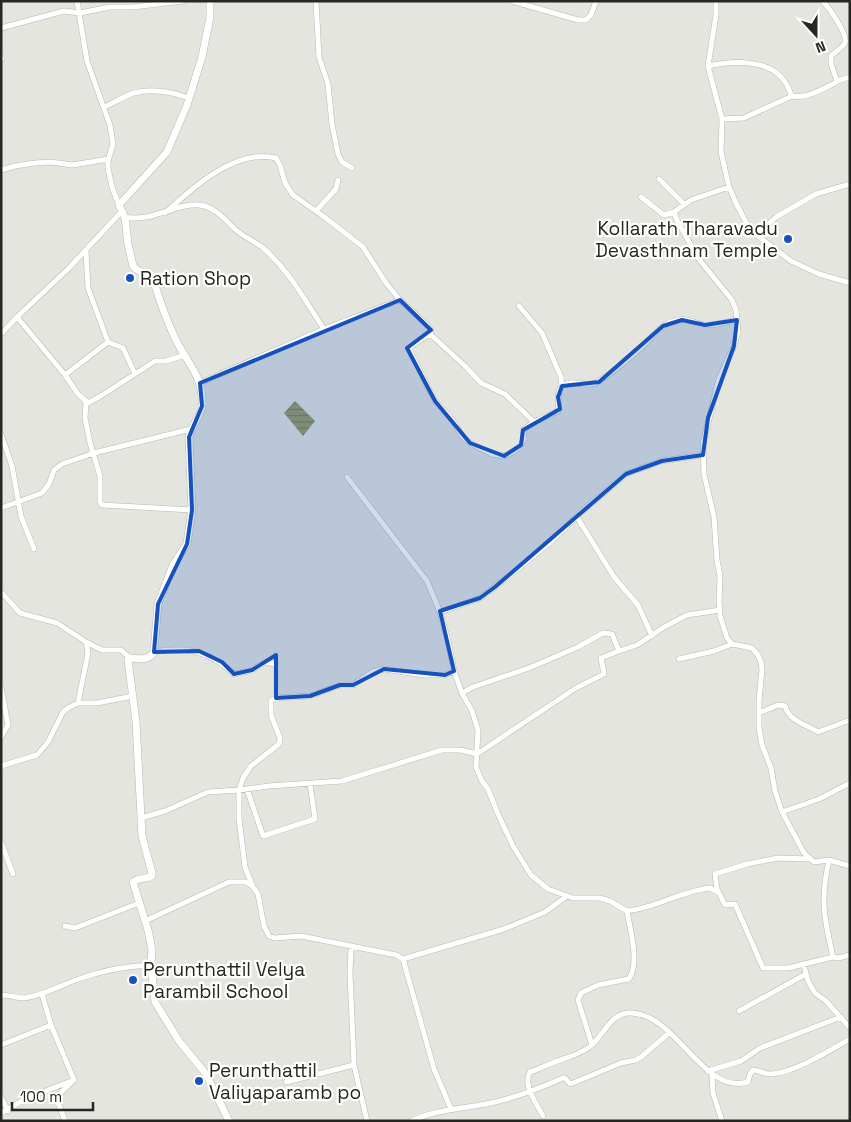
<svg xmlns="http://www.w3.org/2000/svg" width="851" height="1122" viewBox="0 0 851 1122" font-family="'Space Grotesk',sans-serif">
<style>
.water{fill:url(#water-rules)}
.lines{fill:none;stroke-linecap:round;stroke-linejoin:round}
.minor-casing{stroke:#b8b8b2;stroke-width:6}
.major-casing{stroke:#b8b8b2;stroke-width:8}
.minor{stroke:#fff;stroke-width:5}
.major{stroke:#fff;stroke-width:7}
.marked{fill:#1552be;fill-opacity:0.2;stroke:#1552be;stroke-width:4;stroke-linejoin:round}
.poi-dot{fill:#1552be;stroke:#fffffe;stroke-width:2}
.labels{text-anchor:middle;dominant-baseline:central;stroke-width:4.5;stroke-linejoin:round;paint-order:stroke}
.poi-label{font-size:19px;fill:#262624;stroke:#fffffe;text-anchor:start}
</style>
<defs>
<pattern id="water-rules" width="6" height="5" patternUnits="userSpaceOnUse" patternTransform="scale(1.25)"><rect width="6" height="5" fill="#999c67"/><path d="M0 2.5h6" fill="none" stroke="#7d7f55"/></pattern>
</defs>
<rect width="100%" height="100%" fill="#e4e5df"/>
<path class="water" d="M 295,401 L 315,421 L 303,436 L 284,413 Z"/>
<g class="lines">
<defs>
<path id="minor" d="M 77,1 L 87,61 L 110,125 L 113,144 L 108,161 L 108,168 L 112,187 L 119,205
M 316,1 L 319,57 L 328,84 L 332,124 L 338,154 L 342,162 L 352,168
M 512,1 L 578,20 L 586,20 L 591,15 L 596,1
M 716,1 L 716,15 L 708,66 L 722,119 L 721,152 L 729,187 L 737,205 L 748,226 L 754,233 L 791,261 L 819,274 L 850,283
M 1,28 L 64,11 L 80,13 L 110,7 L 133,7 L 183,1
M 1,57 L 2,59
M 708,66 C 731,61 770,58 785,82 C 788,86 789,91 792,96 C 806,99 822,89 835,83 L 837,81 L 831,64 L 831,56 C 835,52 843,47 845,43 C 848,34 829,8 823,1
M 837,81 L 850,77
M 104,107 C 114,103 124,96 134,93 C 152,88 172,92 189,98
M 722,119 L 744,118 L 792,96
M 1,170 L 15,166 L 35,163 L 51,162 L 72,165 L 109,159
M 659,179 L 684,204
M 729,187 L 691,200 L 674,212 L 677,220 L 698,258 L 732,300 L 736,310 L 737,320 L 738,331 L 734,346 L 719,379 L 703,443 L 704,474 L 714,517 L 717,560 L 720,576 L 719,601 L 720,616 L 727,638 L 732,644 L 752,648 L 758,655 L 761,662 L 762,669 L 759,701 L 759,728 L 762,745 L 771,768 L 775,791 L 782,812 L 804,853 L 814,862 L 829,860 C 820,899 824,918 833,957 L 838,958 L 850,955
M 641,197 L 664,215 L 674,212
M 316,211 L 336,189 L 338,180
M 165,213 C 192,188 236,148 276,158 L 280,165 L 285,183 L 293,195 L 323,216 L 363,247 L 386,283 L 400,300
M 124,217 C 152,223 174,203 199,205 C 216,207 225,220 236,230 C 244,237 254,241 262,247 C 289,270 304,299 324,329
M 754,233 L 766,226 L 776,217 L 816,194 L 850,184
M 519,306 L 542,333 L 561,377 L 562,386
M 17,317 L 65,375 L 78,394 L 86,401 L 85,418 L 90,443 L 100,476 L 100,502 L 102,505 L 192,510
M 1,334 L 17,317 L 69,268 L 122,211
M 430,334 L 465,366 L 481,383 L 505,394 L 534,422
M 135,374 L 155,361 L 166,361 L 185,355
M 65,375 L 108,342 L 88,288 L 86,251
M 200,383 L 324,329 L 400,300 L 427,325 L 431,330 L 430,334 L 414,344 L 409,349 L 435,401 L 453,421 L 462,436 L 470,443 L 492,454 L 504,456 L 513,452 L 521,445 L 524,439 L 523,430 L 534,422 L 558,411 C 560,402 555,392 563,386 C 574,377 587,390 599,381 C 614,371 630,358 644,345 C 652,337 661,325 673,321 C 689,316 695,325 707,325 C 716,325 727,322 737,320
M 86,404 L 99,397 L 135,374 L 123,348 L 108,342
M 1,434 L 12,466 L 21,516 L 34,549
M 347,477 L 427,581 L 440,612 L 448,641 L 454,671 L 462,693 L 472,711 L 478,730 L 476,767 L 482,781 L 488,789 L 498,814 L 513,846 L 531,875 L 548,889 L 573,898 L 599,898 L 610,901 L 627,911 C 656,908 681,891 710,888 L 719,893
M 1,508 L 42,493 L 49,484 L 54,470 L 62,464 L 94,453 L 191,429
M 577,517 L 614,577 L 638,605 L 652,636
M 1,592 L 20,613 L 57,623 L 86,642 L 88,653 L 78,703
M 440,612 L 480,598 L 495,587 L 552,541 L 581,512 L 626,474 L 662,461 L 703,455
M 86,642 L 102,650 L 121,650 L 130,658
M 619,651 L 637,645 L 664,627 L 687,615 L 720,610
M 154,652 C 186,646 210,651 234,674 L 252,670 L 265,662 L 276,664 L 276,698
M 679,659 L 714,651 L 732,644
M 454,671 L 445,675 L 424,675 L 384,669 L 372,672 L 353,685 L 340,685 L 310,696 L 276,698 L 271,701 L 271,715 L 280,738 L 279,744 L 251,766 L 243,778 L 239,790 L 239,819 L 245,867 L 253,887 L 258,894 L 264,926 L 269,936 L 275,938 L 301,936 L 396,955 L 403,959 L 504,929 L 545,912 L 567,896
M 1,687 L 8,725 L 1,737
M 759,713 L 778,705 L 785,706 C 790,722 806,724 818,732 L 850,720
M 1,766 L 37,755 L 48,742 L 63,712 L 68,708 L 78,703 L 97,703 L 133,696
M 247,789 L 263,836 L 315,819 L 310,784
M 782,812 L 819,799 L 850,783
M 141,818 L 165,811 L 208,792 L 239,790 L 269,786 L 342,781 L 442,750 L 460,750 L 477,754 L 576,688 L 604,674 L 601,658 L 619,651 L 612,634 L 603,633 L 578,647 L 529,668 L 473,687 L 462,693
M 1,842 L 13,874
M 810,859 L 778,858 L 747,864 L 715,874 L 717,889 L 725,905 L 735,904 L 763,968 L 788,968 L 833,957
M 829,860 L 850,866
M 145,921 L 229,882 L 246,882 L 252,886
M 65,926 L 75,928 L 139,903
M 351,947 L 350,973 L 354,1065 L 367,1121
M 403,959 L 434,1069 L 451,1109
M 804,965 L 808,981 L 815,993 L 826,1001 L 850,1028
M 1,995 C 9,995 17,998 24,998 C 42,996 59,986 76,980 C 100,971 125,966 151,965
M 739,1011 L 806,974
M 1,1045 L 51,1025
M 592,1045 L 578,1000 L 581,993 L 598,985 L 629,979 C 640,962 630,930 627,911
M 708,1071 L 741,1061 L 760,1048 L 841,1017
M 712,1075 L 713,1093 L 722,1121
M 286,1082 L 354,1065
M 1,1097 L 8,1111
M 1,1113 L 27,1098 L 74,1080 L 51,1025 L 42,994
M 543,1116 C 537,1104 522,1085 530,1072 C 540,1069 548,1064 558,1061 C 570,1056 582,1054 592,1045 C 604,1034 611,1014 628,1013 C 675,1010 702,1096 748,1082 L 750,1074 L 753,1070 C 760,1070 765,1075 772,1074 C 795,1072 829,1051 850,1039
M 65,1121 L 56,1097 L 72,1082
M 411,1121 C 435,1110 460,1109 486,1104 C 513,1099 538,1089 563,1078 L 565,1078 L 570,1084 L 573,1083 L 621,1063 L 636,1060 L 641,1057 L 669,1033"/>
<path id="major" d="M 210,1 L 210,17 L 202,57 L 187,105 L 167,152 L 119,205 L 125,218 L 128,244 L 133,266 L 136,269 L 153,279 C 159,299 166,319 175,338 C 186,362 204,376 202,405 C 201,418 191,425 189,437 L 192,510 L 187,544 L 173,565 L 158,604 L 154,652 C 148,661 140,659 130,658 L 128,660 L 136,722 L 142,836 L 152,873 L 152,876 C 146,879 137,878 133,882 L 148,930 L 152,950 L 151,965 L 155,1002 L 179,1041 L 206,1074 L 229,1121"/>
</defs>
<use href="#minor" class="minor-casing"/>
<use href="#major" class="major-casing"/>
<use href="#minor" class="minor"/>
<use href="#major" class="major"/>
</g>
<path class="marked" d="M 400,300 L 431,330 L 407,348 L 435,401 L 470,443 L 504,456 L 521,445 L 523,430 L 560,409 L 558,397 L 562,386 L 599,382 L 663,326 L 682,320 L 705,325 L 737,320 L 734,346 L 708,418 L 703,455 L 662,461 L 626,474 L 495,587 L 480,598 L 440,611 L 454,671 L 445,675 L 384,669 L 353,685 L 340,685 L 310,696 L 276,698 L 276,655 L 252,670 L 234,674 L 222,662 L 199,651 L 154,652 L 158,604 L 187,544 L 192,510 L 189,437 L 202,406 L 200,383 Z"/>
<g class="poi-dot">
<circle cx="788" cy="239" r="5"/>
<circle cx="130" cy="278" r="5"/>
<circle cx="133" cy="980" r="5"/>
<circle cx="199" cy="1081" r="5"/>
</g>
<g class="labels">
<g class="poi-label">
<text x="778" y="228" text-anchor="end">Kollarath Tharavadu<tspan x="778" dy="22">Devasthnam Temple</tspan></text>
<text x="140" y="278">Ration Shop</text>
<text x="143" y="969">Perunthattil Velya<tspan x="143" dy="22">Parambil School</tspan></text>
<text x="209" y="1070">Perunthattil<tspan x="209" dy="22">Valiyaparamb po</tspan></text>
</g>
</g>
<rect width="851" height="1122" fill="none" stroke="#262624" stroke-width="5"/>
<g transform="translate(816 35) rotate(159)" stroke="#fffffe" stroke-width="4" paint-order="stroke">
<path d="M0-4L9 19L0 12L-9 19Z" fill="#262624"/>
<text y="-8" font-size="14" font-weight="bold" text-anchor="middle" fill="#262624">N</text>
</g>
<path d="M12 1102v8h81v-8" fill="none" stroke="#262624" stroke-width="2.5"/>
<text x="20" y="1102" font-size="15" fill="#262624" stroke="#fffffe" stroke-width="4" paint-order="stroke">100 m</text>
</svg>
